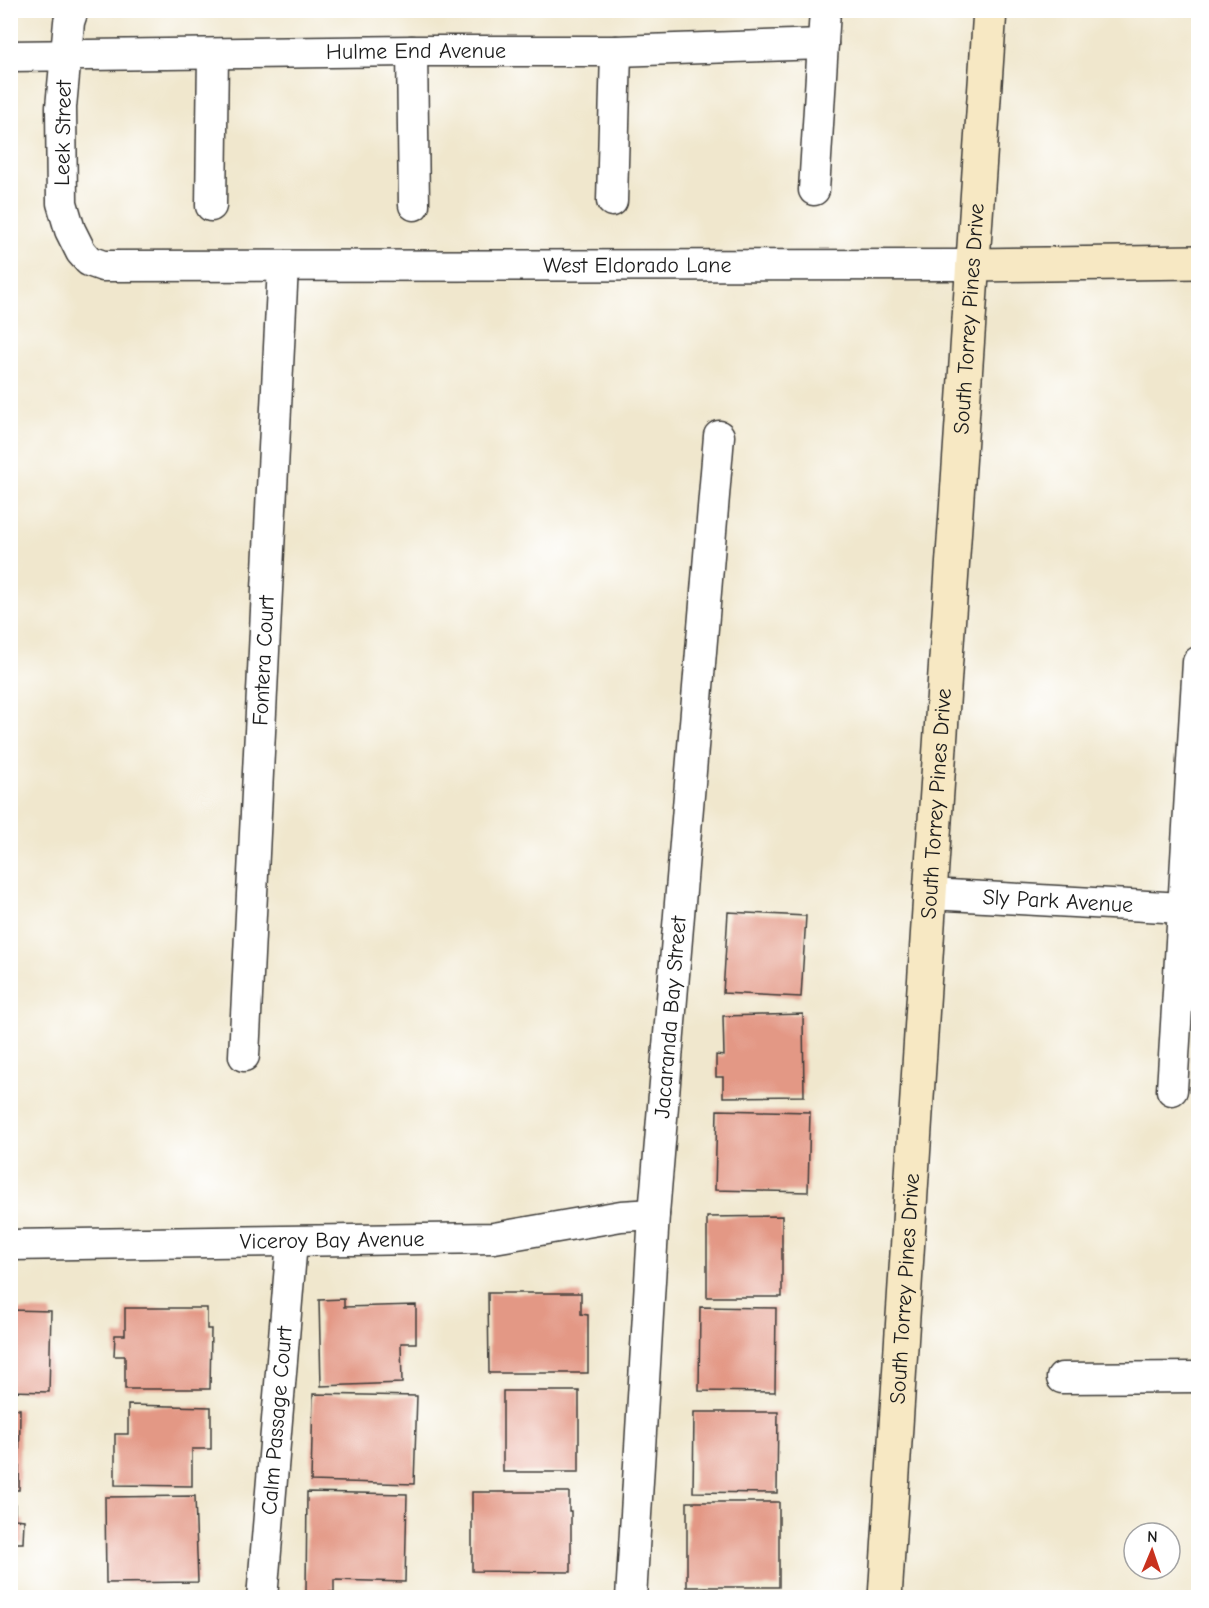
<svg xmlns="http://www.w3.org/2000/svg" width="1209" height="1608" viewBox="0 0 1209 1608" font-family="'Comic Neue',sans-serif">
<style>
.building{fill:#e39885}
.lines{fill:none;stroke-linecap:round;stroke-linejoin:round}
.street-casing{stroke:#3c3a37;stroke-width:33}
.secondary-casing{stroke:#3c3a37;stroke-width:36}
.street{stroke:#fff;stroke-width:30}
.secondary{stroke:#f7e8c3;stroke-width:33}
.labels{text-anchor:middle;dominant-baseline:central;stroke-width:5;stroke-linejoin:round;paint-order:stroke}
.street-label{font-size:22px;fill:#1c1c1c;stroke:#fff}
</style>
<rect width="100%" height="100%" fill="#fff"/>
<filter id="ink" filterUnits="userSpaceOnUse"><feTurbulence type="fractalNoise" baseFrequency=".0167" numOctaves="2"/><feDisplacementMap in="SourceGraphic" scale="12" xChannelSelector="R" yChannelSelector="G"/><feConvolveMatrix kernelMatrix="1 2 1 2 8 2 1 2 1" color-interpolation-filters="sRGB"/></filter>
<filter id="wash" filterUnits="userSpaceOnUse"><feTurbulence type="fractalNoise" baseFrequency=".008" numOctaves="4" result="noise"/><feDisplacementMap in="SourceGraphic" scale="24" xChannelSelector="R" yChannelSelector="G"/><feGaussianBlur stdDeviation="1.35" result="paint"/><feColorMatrix in="noise" values="0 0 0 0 0 0 0 0 0 0 0 0 0 0 0 0 0 1.4 0 .05"/><feComposite in="paint" operator="in"/></filter>
<g filter="url(#wash)">
<rect width="100%" height="100%" fill="#f0e7cd"/>
<g id="blocks">
<path class="building" d="M 728,912 L 806,916 L 801,997 L 723,993 Z
M 803,1014 L 804,1096 L 723,1097 L 723,1077 L 716,1077 L 716,1055 L 724,1056 L 723,1016 Z
M 717,1110 L 810,1112 L 808,1192 L 715,1190 Z
M 782,1216 L 782,1297 L 707,1297 L 707,1217 Z
M 488,1293 L 581,1293 L 581,1314 L 588,1315 L 588,1373 L 489,1373 Z
M 344,1299 L 344,1307 L 416,1305 L 416,1343 L 401,1343 L 402,1383 L 321,1386 L 319,1300 Z
M 700,1307 L 776,1308 L 775,1392 L 699,1391 Z
M 125,1308 L 207,1308 L 207,1329 L 211,1329 L 210,1389 L 125,1389 L 125,1356 L 114,1356 L 115,1335 L 125,1335 Z
M 10,1310 L 51,1311 L 49,1392 L 10,1391 Z
M 503,1391 L 579,1391 L 579,1472 L 503,1472 Z
M 313,1394 L 417,1396 L 414,1484 L 311,1481 Z
M 128,1405 L 211,1407 L 211,1449 L 192,1449 L 192,1486 L 115,1485 L 115,1434 L 128,1434 Z
M 10,1409 L 20,1409 L 19,1490 L 10,1490 Z
M 694,1412 L 778,1412 L 777,1493 L 693,1492 Z
M 307,1492 L 407,1494 L 405,1582 L 334,1580 L 334,1592 L 306,1592 Z
M 472,1492 L 569,1492 L 569,1511 L 571,1511 L 571,1572 L 472,1571 Z
M 195,1496 L 198,1582 L 106,1583 L 105,1497 Z
M 687,1502 L 779,1502 L 779,1587 L 687,1587 Z
M 10,1503 L 15,1504 L 15,1519 L 24,1520 L 23,1543 L 13,1543 L 12,1562 L 10,1562 Z"/>
</g>
</g>
<g filter="url(#ink)">
<use href="#blocks" fill-opacity="0" stroke="#3c3a37" stroke-width="1.5"/>
<g class="lines">
<defs>
<g id="street">
<path id="s1" d="M 73,10 L 69,22 L 61,107 L 62,203 L 70,230 L 81,252 L 89,261 L 103,266 L 973,265"/>
<path d="M 412,51 L 414,205"/>
<path id="s2" d="M 10,56 L 412,51 L 616,51 L 823,44"/>
<path d="M 814,190 L 825,10"/>
<path d="M 612,201 L 616,51"/>
<path d="M 211,206 L 213,54"/>
<path id="s3" d="M 930,894 L 1183,908"/>
<path id="s4" d="M 244,1056 L 283,266"/>
<path d="M 1172,1090 L 1198,662"/>
<path id="s5" d="M 10,1245 L 494,1238 L 621,1216 L 654,1214"/>
<path d="M 1062,1378 L 1198,1377"/>
<path id="s6" d="M 262,1598 L 292,1242"/>
<path id="s7" d="M 631,1598 L 654,1214 L 719,436"/>
</g>
<g id="secondary">
<path d="M 973,265 L 1198,262"/>
<path id="s8" d="M 885,1598 L 930,894 L 990,10"/>
</g>
</defs>
<use href="#street" class="street-casing"/>
<use href="#secondary" class="secondary-casing"/>
<use href="#street" class="street"/>
<use href="#secondary" class="secondary"/>
</g>
</g>
<g class="labels">
<g class="street-label">
<text stroke="none"><textPath href="#s2" startOffset="406">Hulme End Avenue</textPath></text>
<text transform="translate(63 133) rotate(-89)">Leek Street</text>
<text stroke="none"><textPath href="#s1" startOffset="808">West Eldorado Lane</textPath></text>
<text stroke="none"><textPath href="#s8" startOffset="1282">South Torrey Pines Drive</textPath></text>
<text stroke="none"><textPath href="#s4" startOffset="396">Fontera Court</textPath></text>
<text stroke="none"><textPath href="#s8" startOffset="796">South Torrey Pines Drive</textPath></text>
<text stroke="none"><textPath href="#s3" startOffset="128">Sly Park Avenue</textPath></text>
<text stroke="none"><textPath href="#s7" startOffset="582">Jacaranda Bay Street</textPath></text>
<text stroke="none"><textPath href="#s5" startOffset="322">Viceroy Bay Avenue</textPath></text>
<text stroke="none"><textPath href="#s8" startOffset="310">South Torrey Pines Drive</textPath></text>
<text stroke="none"><textPath href="#s6" startOffset="178">Calm Passage Court</textPath></text>
</g>
</g>
<rect width="1209" height="1608" fill="none" stroke="#fff" stroke-width="36"/>
<g transform="translate(1152 1551) rotate(2)"><circle r="28" fill="#ffffff" stroke="#a4a4a4" stroke-width="1.5"/>
<path d="M0-4.5L10 22L0 15L-10 22Z" fill="#c8321e"/>
<text y="-9" font-size="16" font-weight="bold" text-anchor="middle" fill="#1c1c1c">N</text>
</g>
</svg>
